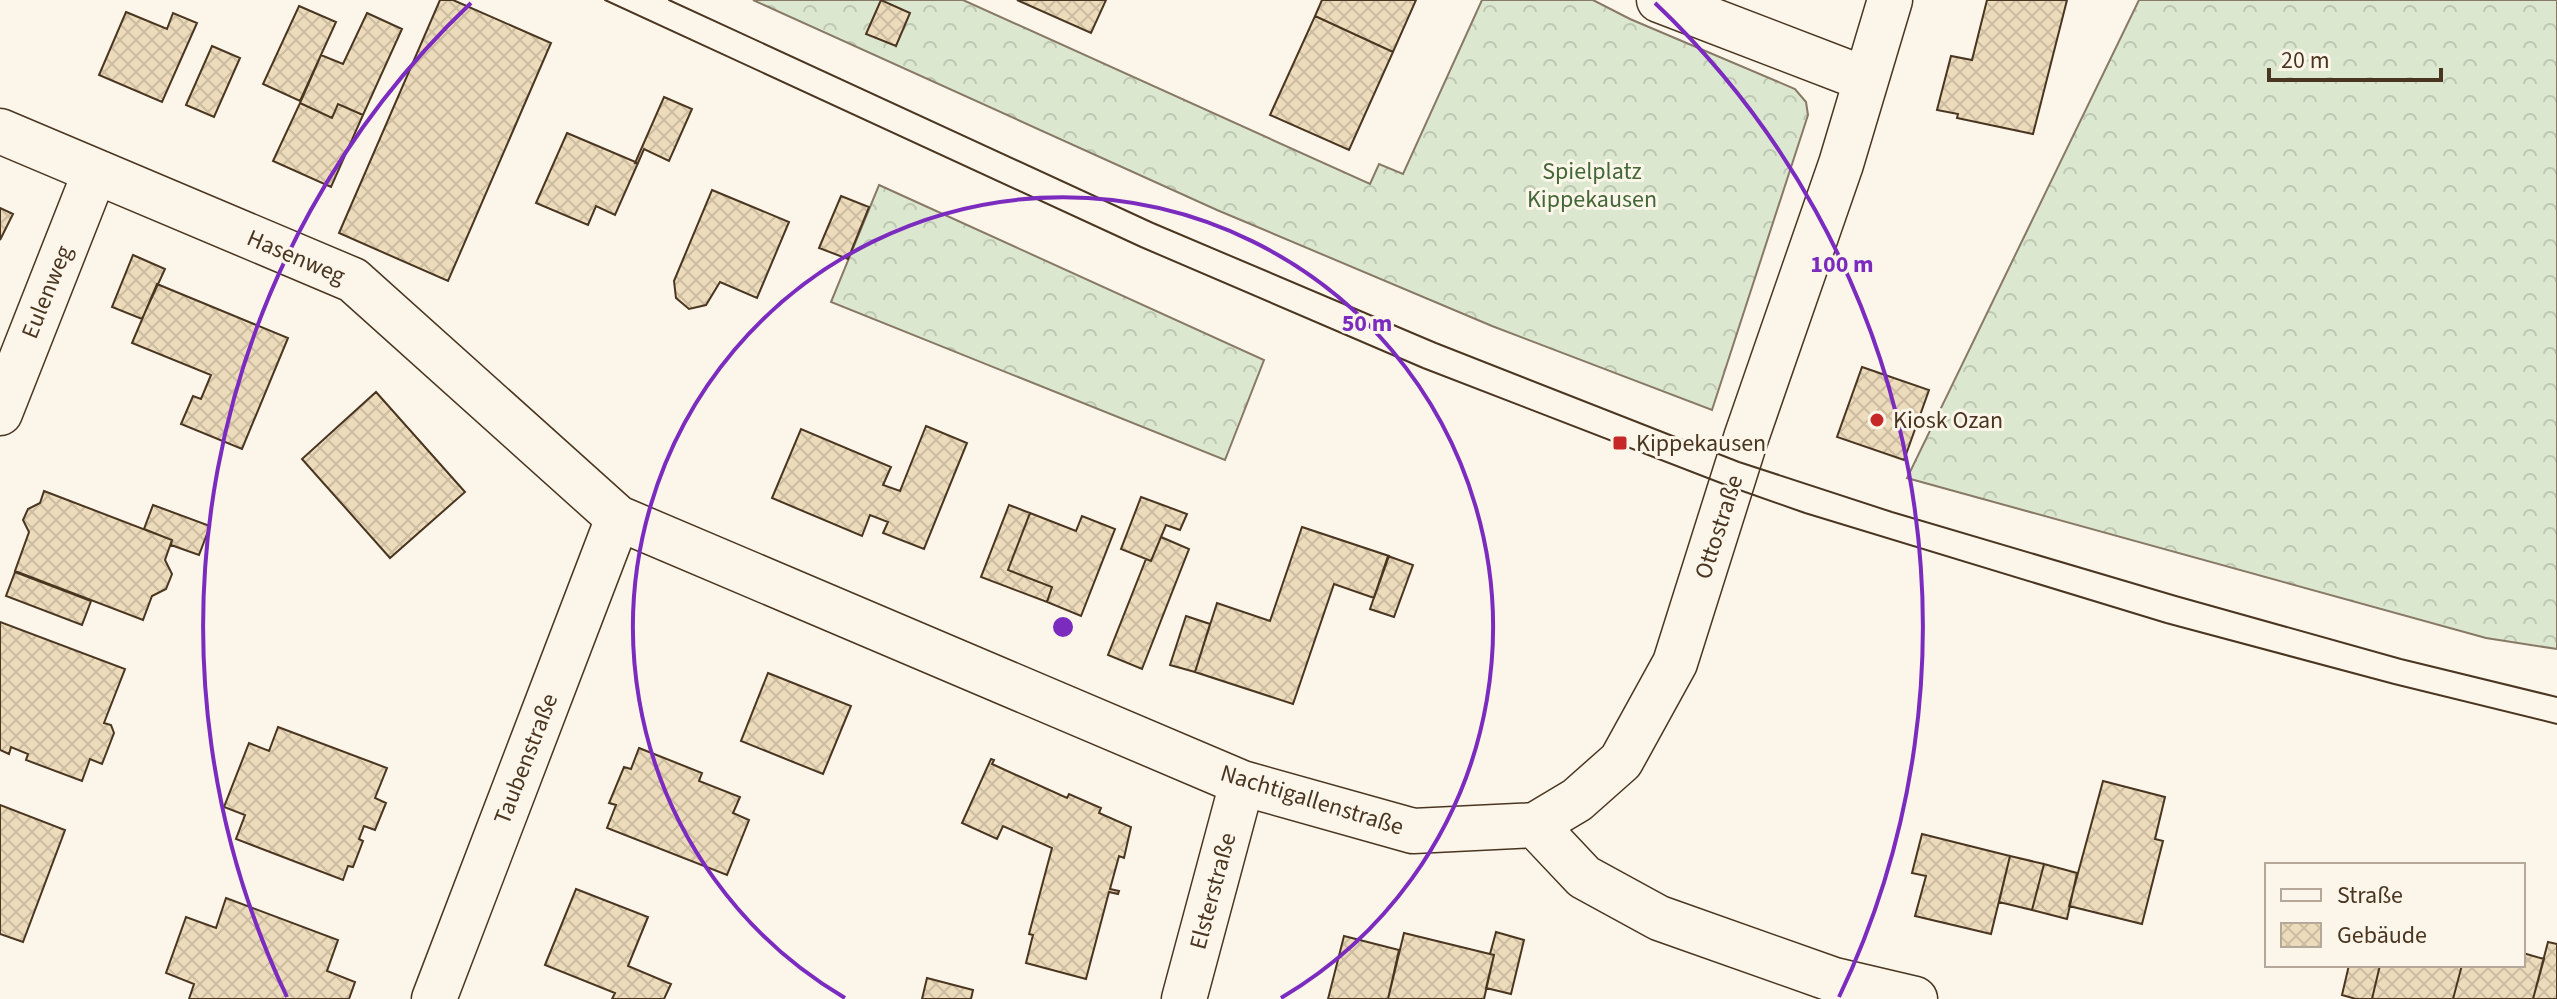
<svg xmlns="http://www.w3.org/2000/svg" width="2557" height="999" viewBox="0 0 2557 999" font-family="'Source Sans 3',sans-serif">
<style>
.forest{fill:url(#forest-crowns);stroke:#887966;stroke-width:2}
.building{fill:url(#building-cross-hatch);stroke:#4a3520;stroke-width:2}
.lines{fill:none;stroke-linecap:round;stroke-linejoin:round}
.minor-casing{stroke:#4a3520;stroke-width:47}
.minor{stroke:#fbf6e9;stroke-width:44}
.tram{stroke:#4a3520;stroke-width:2}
.ring{fill:none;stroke:#7b2cbf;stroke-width:4}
.poi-dot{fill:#c62828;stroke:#fbf6e9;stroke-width:3}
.labels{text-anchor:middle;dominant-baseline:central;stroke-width:6;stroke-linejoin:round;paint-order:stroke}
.park-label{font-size:24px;fill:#436837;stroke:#fbf6e9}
.street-label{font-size:24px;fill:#4a3520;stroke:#fbf6e9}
.poi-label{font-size:24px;fill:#4a3520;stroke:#fbf6e9;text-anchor:start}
.centre{fill:#7b2cbf;stroke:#fbf6e9;stroke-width:4}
.ring-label{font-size:24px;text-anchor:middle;font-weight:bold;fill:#7b2cbf;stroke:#fbf6e9;stroke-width:6;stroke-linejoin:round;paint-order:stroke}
</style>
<defs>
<pattern id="forest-crowns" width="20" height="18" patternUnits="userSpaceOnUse" patternTransform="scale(2)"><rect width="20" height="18" fill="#dce7d0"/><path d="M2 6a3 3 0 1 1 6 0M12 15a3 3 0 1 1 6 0" fill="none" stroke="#bec7b2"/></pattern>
<pattern id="building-cross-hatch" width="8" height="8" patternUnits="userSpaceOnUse" patternTransform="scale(2)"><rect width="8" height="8" fill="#ecdcbc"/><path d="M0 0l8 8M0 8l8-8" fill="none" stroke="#ccbda1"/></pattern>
</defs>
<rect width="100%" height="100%" fill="#fbf6e9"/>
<path class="forest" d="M 753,0 L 963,0 L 1370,184 L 1379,164 L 1403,174 L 1482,0 L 1593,0 L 1630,19 L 1795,89 L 1806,102 L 1808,115 L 1712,410 L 1492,326 L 1217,210 Z
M 2139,0 L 2557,0 L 2557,649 L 2486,638 L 1907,478 Z
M 879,185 L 1264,360 L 1225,460 L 831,302 Z"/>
<path class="building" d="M 440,0 L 453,0 L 551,43 L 448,281 L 339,233 Z
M 881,0 L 910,13 L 896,46 L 866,34 Z
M 1017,0 L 1106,0 L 1091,33 Z
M 1322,0 L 1416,0 L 1393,52 L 1315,16 Z
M 1987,0 L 2067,0 L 2033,134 L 1957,118 L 1958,114 L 1937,110 L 1951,56 L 1972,60 Z
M 299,6 L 336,22 L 300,101 L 263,84 Z
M 126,12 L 167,29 L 173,13 L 197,23 L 162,102 L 99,75 Z
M 367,13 L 402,29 L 363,115 L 338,104 L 332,118 L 300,103 L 321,55 L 343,64 Z
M 1315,16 L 1393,52 L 1349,150 L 1270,115 Z
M 212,46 L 240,58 L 214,117 L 186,105 Z
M 664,97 L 692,109 L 669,161 L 644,149 L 638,163 L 635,163 Z
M 300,103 L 332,118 L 338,104 L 363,115 L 331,187 L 273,161 Z
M 567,133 L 638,163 L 615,215 L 596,206 L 588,225 L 536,203 Z
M 712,190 L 789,222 L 757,298 L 720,282 L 706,305 L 689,309 L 676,298 L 674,281 Z
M 841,196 L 869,207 L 848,259 L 819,248 Z
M 0,208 L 13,214 L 0,240 Z
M 133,255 L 165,269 L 142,319 L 112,307 Z
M 157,284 L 288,338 L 242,449 L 181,424 L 193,396 L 201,399 L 211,375 L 132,343 Z
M 1862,367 L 1929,390 L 1904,460 L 1837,437 Z
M 376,392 L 465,492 L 390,558 L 302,459 Z
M 926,426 L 967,443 L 924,549 L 883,533 L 888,522 L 870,515 L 862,536 L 772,498 L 801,429 L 891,467 L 883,485 L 900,491 Z
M 44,491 L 172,540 L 165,560 L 172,574 L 166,589 L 152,596 L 143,620 L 15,571 L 29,532 L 23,520 L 28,509 L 40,503 Z
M 1141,497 L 1187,514 L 1180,530 L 1166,525 L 1151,561 L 1121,549 Z
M 153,505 L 210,526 L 199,555 L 171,545 L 172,540 L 144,529 Z
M 1009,505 L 1030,513 L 1008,570 L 1052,587 L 1047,602 L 981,577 Z
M 1030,513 L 1076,531 L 1082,516 L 1115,529 L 1081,616 L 1047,602 L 1052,587 L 1008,570 Z
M 1302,527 L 1389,556 L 1374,598 L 1334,584 L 1293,704 L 1195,672 L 1217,603 L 1270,621 Z
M 1161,537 L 1189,549 L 1142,669 L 1108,655 L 1146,559 L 1151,561 Z
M 1388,556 L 1413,565 L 1394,617 L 1370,609 Z
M 15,572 L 91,601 L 82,625 L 6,596 Z
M 1186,616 L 1210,624 L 1195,672 L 1170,665 Z
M 0,622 L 125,669 L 104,723 L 111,725 L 114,733 L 102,764 L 90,759 L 82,781 L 26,760 L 28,754 L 11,747 L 9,754 L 0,750 Z
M 768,673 L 851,706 L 823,774 L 741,741 Z
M 278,727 L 387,768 L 375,798 L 386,803 L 375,830 L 364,826 L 359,839 L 363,841 L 353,867 L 348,866 L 343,880 L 236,839 L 245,815 L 224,807 L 249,743 L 269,751 Z
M 639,748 L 702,773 L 699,781 L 740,797 L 733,813 L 749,820 L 727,875 L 607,828 L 616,805 L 609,803 L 624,767 L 631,769 Z
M 991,759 L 994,760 L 992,764 L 1067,798 L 1069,794 L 1101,808 L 1099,813 L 1131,827 L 1124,858 L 1119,856 L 1110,889 L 1119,891 L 1118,894 L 1109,892 L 1086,979 L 1026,963 L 1033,935 L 1029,934 L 1052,848 L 1003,826 L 997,839 L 962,823 Z
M 2103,781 L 2165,797 L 2155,839 L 2163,841 L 2142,924 L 2069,906 Z
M 0,805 L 65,830 L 23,942 L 0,934 Z
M 1922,834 L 2010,856 L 1991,934 L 1915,916 L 1926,876 L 1912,873 Z
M 2010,856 L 2044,864 L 2032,910 L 1999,902 Z
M 2044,864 L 2077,873 L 2067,919 L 2032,910 Z
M 576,889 L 648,917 L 628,966 L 671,984 L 664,999 L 612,999 L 615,993 L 545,965 Z
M 226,898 L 338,940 L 327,971 L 355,982 L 349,999 L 189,999 L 194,984 L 166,973 L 186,917 L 216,928 Z
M 1496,932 L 1524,940 L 1511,994 L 1486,988 L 1494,955 L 1490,954 Z
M 1404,933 L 1494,955 L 1484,999 L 1388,999 Z
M 1344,936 L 1399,950 L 1388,999 L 1328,999 Z
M 2548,942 L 2557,944 L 2557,999 L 2533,999 Z
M 2523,953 L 2544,959 L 2533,999 L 2453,999 L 2462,965 L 2523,965 Z
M 2349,965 L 2380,965 L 2372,999 L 2356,999 L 2342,995 Z
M 2380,965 L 2462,965 L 2453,999 L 2372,999 Z
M 927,978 L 973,990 L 971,999 L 922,999 Z"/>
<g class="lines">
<defs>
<path id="minor" d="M 1659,0 L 1865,79
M 0,131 L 353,280 L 618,518 L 1242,783 L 1413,831 L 1535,825 L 1577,800 L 1621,761 L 1675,663 L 1746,438 L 1841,164 L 1890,0
M 0,413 L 95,172
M 1535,825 L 1584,877 L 1659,918 L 1834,980 L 1915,999
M 434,999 L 618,518
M 1184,999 L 1242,783"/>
</defs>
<use href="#minor" class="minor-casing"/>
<use href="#minor" class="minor"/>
<path class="tram" d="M 605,0 L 1141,247 L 1423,368 L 1731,487 L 1805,513 L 2166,623 L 2394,684 L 2557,724
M 669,0 L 1153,223 L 1436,343 L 1739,462 L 1892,512 L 2176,596 L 2401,659 L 2557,697"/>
</g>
<g class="ring">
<path d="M845 998A430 430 0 1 1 1281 998"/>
<path d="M287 997A860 860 0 0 1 471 3M1655 3A860 860 0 0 1 1839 997"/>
</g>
<g class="poi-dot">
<circle cx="1877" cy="420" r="8"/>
<rect x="1612" y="435" width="16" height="16" rx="4"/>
</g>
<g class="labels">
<g class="park-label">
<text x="1592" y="171">Spielplatz<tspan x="1592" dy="28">Kippekausen</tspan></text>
</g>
<g class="street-label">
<text transform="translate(296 257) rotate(23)">Hasenweg</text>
<text transform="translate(47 292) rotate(-68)">Eulenweg</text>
<text transform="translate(1719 527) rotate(-72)">Ottostraße</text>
<text transform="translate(526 759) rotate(-69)">Taubenstraße</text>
<text transform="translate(1312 800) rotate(17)">Nachtigallenstraße</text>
<text transform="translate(1213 891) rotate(-75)">Elsterstraße</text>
</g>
<g class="poi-label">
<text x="1893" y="420">Kiosk Ozan</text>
<text x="1636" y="443">Kippekausen</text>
</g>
</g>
<circle cx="1063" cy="627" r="12" class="centre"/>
<g class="ring-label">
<text x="1842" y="272">100 m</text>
<text x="1367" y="331">50 m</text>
</g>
<rect x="2265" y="863" width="260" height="104" fill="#fbf6e9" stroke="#b4a999" stroke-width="2"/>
<rect x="2281" y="889" width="40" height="12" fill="#fbf6e9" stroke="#b4a999" stroke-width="2"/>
<text x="2337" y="903" font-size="24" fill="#4a3520">Straße</text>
<rect x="2281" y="923" width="40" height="24" fill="url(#building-cross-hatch)" stroke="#b4a999" stroke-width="2"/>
<text x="2337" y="943" font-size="24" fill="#4a3520">Gebäude</text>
<path d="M2269 68v12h172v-12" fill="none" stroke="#4a3520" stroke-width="4"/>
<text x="2281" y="68" font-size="24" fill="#4a3520" stroke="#fbf6e9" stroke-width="6" paint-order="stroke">20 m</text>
</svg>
